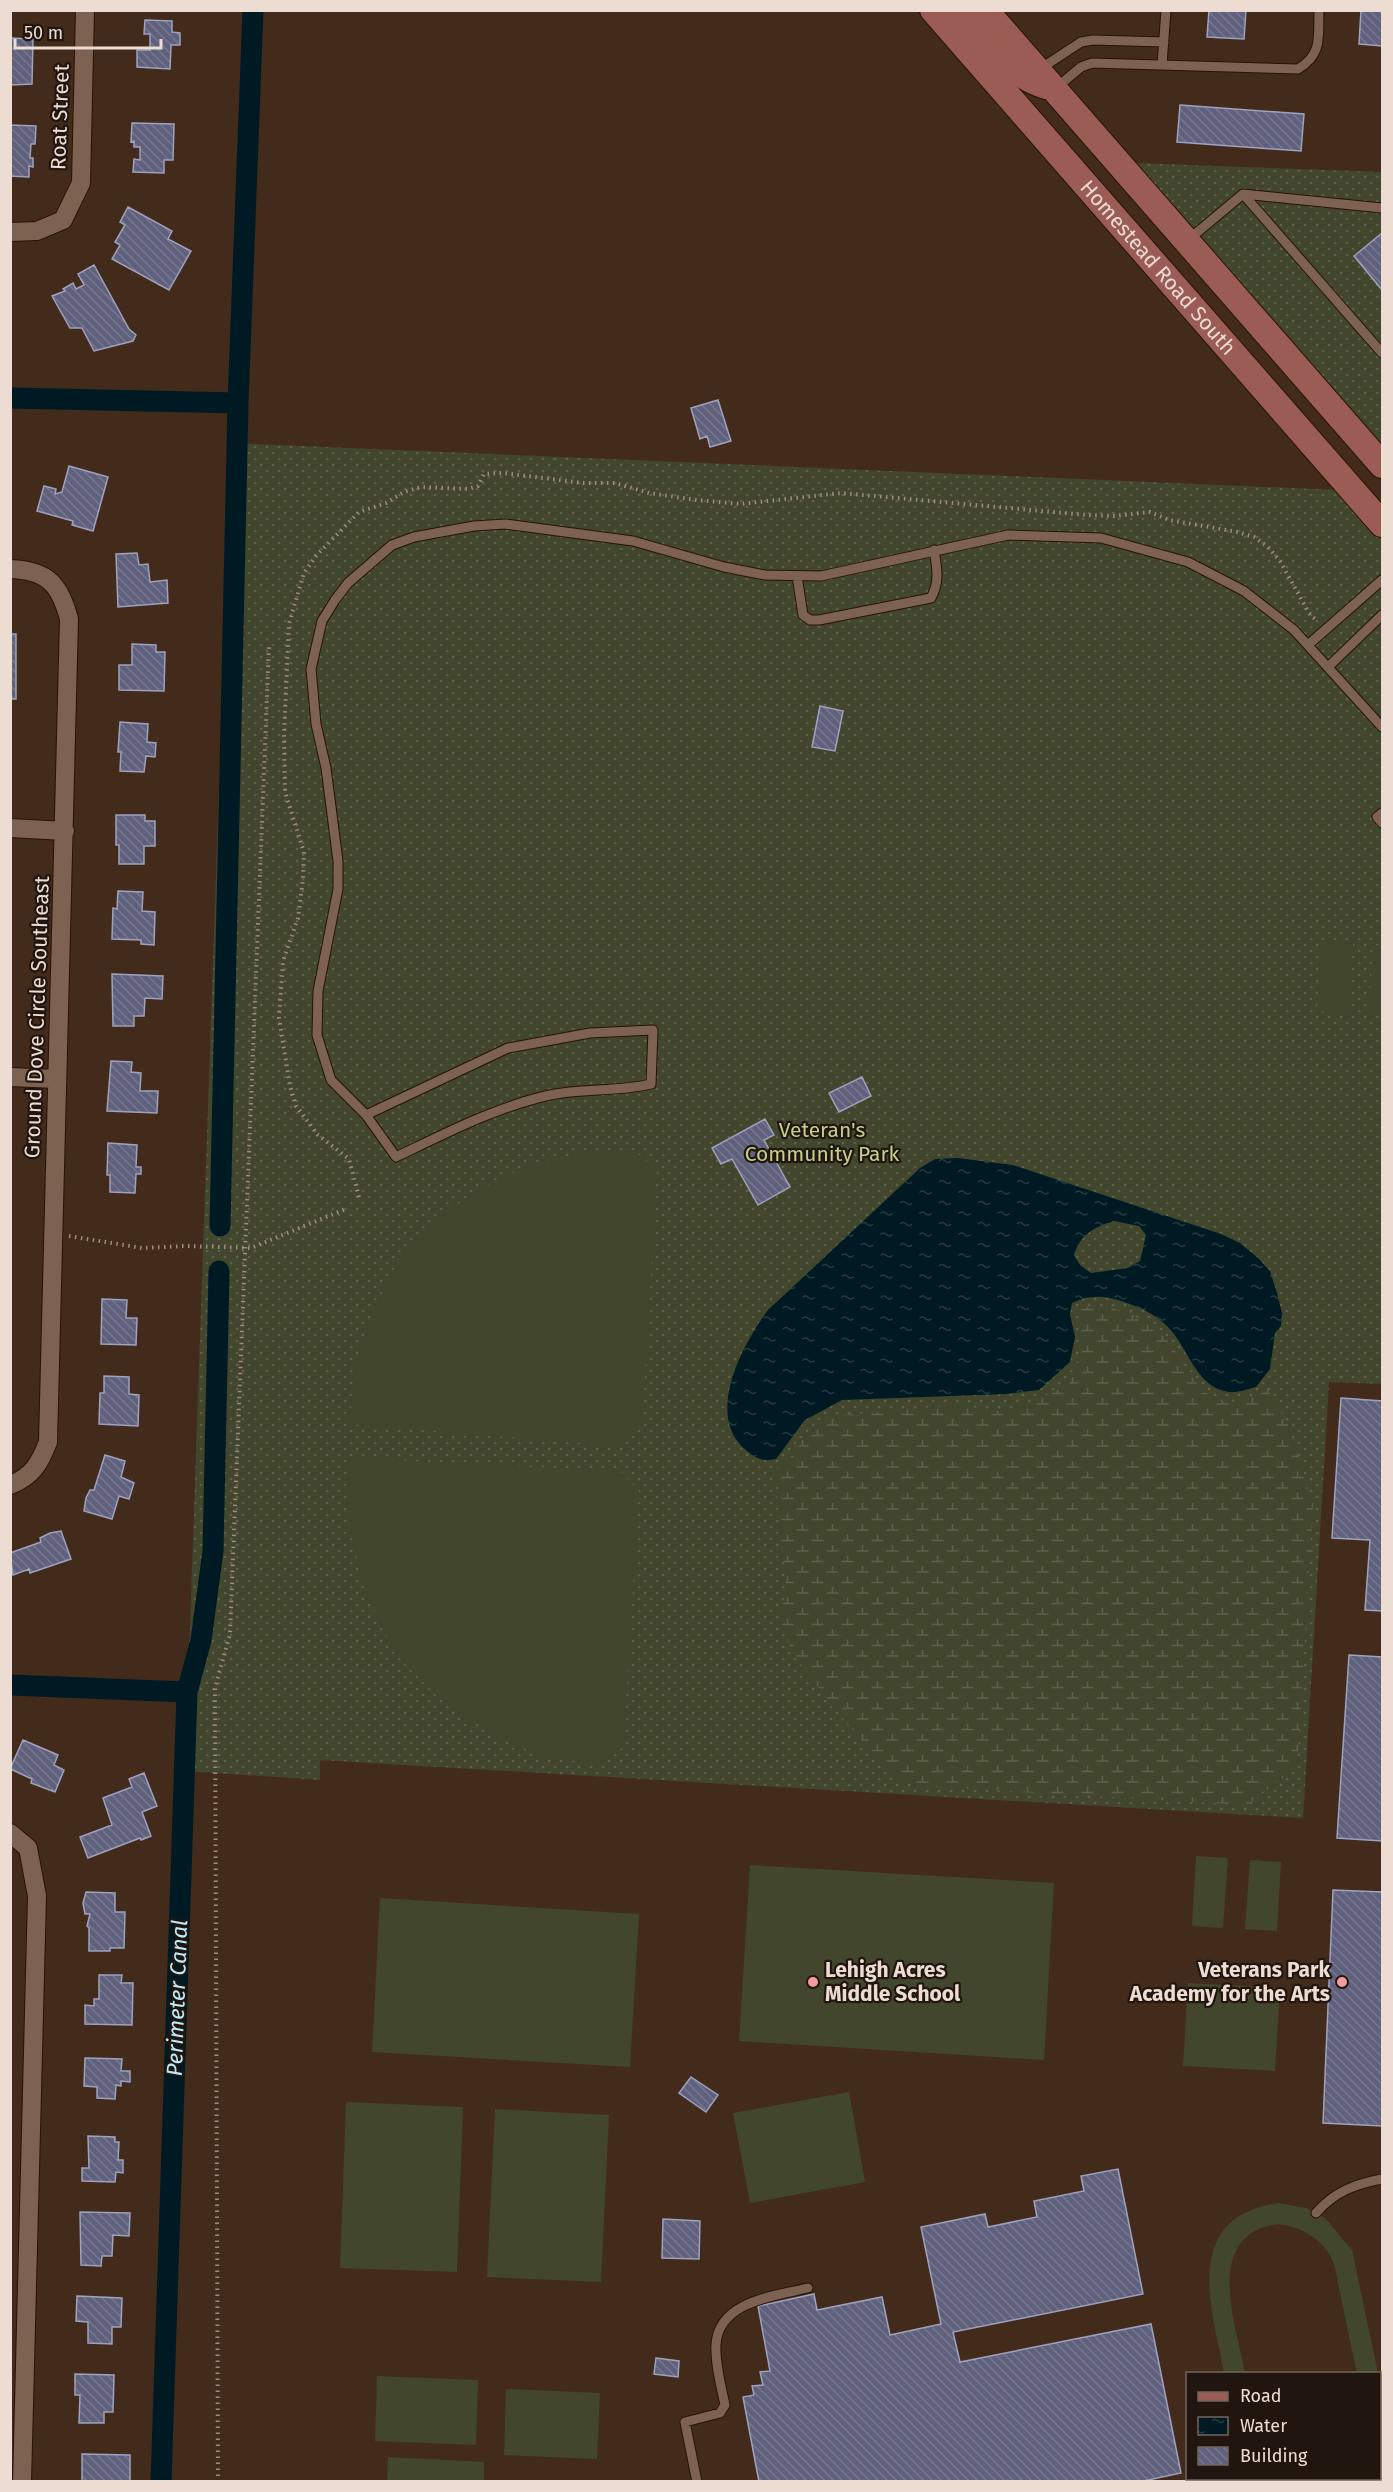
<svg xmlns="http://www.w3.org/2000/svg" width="1393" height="2492" viewBox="0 0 1393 2492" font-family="'Fira Sans',sans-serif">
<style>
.grass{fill:url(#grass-dots)}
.wetland{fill:url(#wetland-marsh)}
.garden{fill:#42462d}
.water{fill:url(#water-ripples);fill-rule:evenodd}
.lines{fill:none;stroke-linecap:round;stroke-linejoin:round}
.canal{stroke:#001a23;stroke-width:21}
.building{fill:url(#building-back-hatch);stroke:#9fa1bf;stroke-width:1.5}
.lane-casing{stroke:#281304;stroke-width:11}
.street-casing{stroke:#281304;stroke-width:20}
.secondary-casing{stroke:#281304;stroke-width:28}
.path{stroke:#a08c80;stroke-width:4;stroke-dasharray:1.5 4.5;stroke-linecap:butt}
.lane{stroke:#7d6251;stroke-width:9}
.street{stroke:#7d6251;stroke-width:18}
.secondary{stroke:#9a5c54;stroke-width:26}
.poi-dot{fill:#f49b9f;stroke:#21160f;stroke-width:2}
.labels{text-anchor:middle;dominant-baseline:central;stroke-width:4.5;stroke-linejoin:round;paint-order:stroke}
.street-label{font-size:21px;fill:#ecdcd2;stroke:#21160f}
.park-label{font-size:21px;fill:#c4d08a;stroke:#21160f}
.poi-label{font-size:21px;font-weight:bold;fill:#ecdcd2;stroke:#21160f;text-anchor:start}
.water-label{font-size:22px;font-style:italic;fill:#bbecfe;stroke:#21160f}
</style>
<defs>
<pattern id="grass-dots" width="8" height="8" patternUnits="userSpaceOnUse" patternTransform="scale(1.5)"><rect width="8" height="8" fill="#42462d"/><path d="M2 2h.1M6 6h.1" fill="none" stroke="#5d604b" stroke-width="1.8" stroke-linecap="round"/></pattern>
<pattern id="wetland-marsh" width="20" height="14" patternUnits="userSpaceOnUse" patternTransform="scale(1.5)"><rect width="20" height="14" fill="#42462d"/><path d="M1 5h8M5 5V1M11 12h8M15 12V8" fill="none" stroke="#5d604b"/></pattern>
<pattern id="water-ripples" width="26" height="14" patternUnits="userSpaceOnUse" patternTransform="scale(1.5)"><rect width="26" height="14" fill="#001a23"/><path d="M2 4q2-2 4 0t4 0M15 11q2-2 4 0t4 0" fill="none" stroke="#253b42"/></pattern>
<pattern id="building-back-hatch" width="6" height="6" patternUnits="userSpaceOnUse" patternTransform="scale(1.5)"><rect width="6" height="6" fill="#5f607c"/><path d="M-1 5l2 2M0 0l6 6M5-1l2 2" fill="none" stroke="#76768e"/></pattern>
</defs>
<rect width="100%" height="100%" fill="#432b1b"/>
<path class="grass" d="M 1133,163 L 1382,172 L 1382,449 Z
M 231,443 L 1339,490 L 1382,540 L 1382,1384 L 1329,1382 L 1303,1818 L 320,1760 L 320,1780 L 185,1771 Z"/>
<path class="wetland" d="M 1089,1306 C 1116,1306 1139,1315 1160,1333 C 1186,1355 1196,1412 1243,1400 C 1253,1398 1261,1396 1267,1388 L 1287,1422 L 1313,1504 L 1298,1754 L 1291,1771 L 1248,1805 L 916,1786 L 896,1778 L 848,1725 L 793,1655 L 780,1620 L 786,1586 L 774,1470 L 790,1458 L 811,1428 L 832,1416 L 956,1405 L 1006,1412 L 1070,1385 C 1078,1351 1086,1353 1079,1314 L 1080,1310 Z"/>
<path class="garden" d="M 1321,942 L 1353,944 L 1348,1013 L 1317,1011 Z
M 1373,945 L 1382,946 L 1382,1015 L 1369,1015 Z
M 635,1151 L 657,1171 L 642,1425 L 617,1446 L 349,1424 C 352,1402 352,1377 358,1356 C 366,1328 387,1275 406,1253 C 444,1207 499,1171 558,1158 C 583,1152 609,1152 635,1151 Z
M 349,1458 L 620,1471 L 639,1491 L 623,1747 L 601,1765 L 541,1756 L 491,1734 L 438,1697 L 407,1666 L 383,1630 L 364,1588 L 347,1514 Z
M 1196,1856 L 1228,1858 L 1223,1928 L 1192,1926 Z
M 1250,1860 L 1281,1862 L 1277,1931 L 1245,1929 Z
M 750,1865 L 1054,1883 L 1044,2060 L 739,2041 Z
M 380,1898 L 639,1914 L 630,2067 L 372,2052 Z
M 1188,1983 L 1280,1988 L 1275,2071 L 1183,2066 Z
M 849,2092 L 865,2182 L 750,2203 L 733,2113 Z
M 346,2102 L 463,2107 L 457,2272 L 340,2268 Z
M 495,2109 L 609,2115 L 601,2282 L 487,2277 Z
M 1278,2203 L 1306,2208 L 1325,2218 L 1352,2250 L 1378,2373 L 1357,2373 C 1351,2345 1345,2317 1339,2288 C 1337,2279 1336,2265 1331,2257 C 1320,2238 1304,2229 1284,2225 C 1274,2223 1262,2227 1253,2232 C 1210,2258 1238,2333 1245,2373 L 1224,2373 C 1215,2321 1185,2237 1251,2210 C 1259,2206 1270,2205 1278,2203 Z
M 377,2376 L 478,2380 L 476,2445 L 375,2441 Z
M 506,2389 L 600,2393 L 597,2459 L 504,2455 Z
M 388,2457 L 484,2462 L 484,2481 L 387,2481 Z"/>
<path class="water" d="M 958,1158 L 1013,1165 L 1221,1234 L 1240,1243 L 1258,1258 L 1270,1271 L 1277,1293 L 1282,1313 L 1281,1326 L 1275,1333 L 1270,1369 L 1256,1387 C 1248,1389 1238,1393 1229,1392 C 1196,1388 1188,1347 1168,1327 C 1154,1313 1139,1307 1121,1301 C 1103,1295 1089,1295 1072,1303 L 1070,1314 L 1075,1337 L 1070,1362 L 1039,1390 L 1006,1394 L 842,1400 L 805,1420 L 776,1459 C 764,1462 756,1459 747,1451 C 703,1416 743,1344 768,1310 L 920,1168 L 935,1159 ZM 1114,1221 L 1139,1226 L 1146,1235 L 1140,1261 L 1128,1268 L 1091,1273 L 1080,1265 L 1074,1255 C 1080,1235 1094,1227 1114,1221 Z"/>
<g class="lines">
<path class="canal" d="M 10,398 L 238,403 L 253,10
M 220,1226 L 238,403
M 10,1685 L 187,1692 L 161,2482
M 187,1692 L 201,1640 L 213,1551 L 219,1271"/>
</g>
<path class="building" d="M 1209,10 L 1246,10 L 1244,39 L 1207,37 Z
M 1361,10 L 1382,10 L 1382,46 L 1359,44 Z
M 145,20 L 172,21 L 172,32 L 180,33 L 180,45 L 171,45 L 170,69 L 137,67 L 137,50 L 150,50 L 150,34 L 144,34 Z
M 10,38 L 33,39 L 32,84 L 10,85 Z
M 1180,105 L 1304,114 L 1301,151 L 1177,142 Z
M 132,123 L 174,124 L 173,160 L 164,160 L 164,173 L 133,172 L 134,159 L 140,160 L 140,147 L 134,147 L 134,141 L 131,142 Z
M 10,125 L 36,126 L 35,144 L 31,144 L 30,158 L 33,158 L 33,167 L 29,166 L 29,177 L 10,176 Z
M 128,207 L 172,231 L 168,239 L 191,251 L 169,290 L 112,259 L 120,245 L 115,242 L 125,225 L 120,222 Z
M 1382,233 L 1382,290 L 1354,256 Z
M 94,265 L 129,329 L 136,335 L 133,341 L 94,351 L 82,328 L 70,328 L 52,296 L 65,291 L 63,289 L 73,283 L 76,289 L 84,285 L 78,274 Z
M 718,400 L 731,441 L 710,447 L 707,436 L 700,439 L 691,408 Z
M 69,466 L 108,477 L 93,531 L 72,525 L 73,521 L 37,511 L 44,486 L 56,489 L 55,494 L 62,492 Z
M 137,553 L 139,565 L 148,564 L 150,582 L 167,580 L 168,603 L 118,607 L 116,554 Z
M 10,634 L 16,634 L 16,699 L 10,699 Z
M 132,644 L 156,645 L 156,652 L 165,652 L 164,691 L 119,690 L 119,665 L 132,665 Z
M 820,706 L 843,711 L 835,751 L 812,747 Z
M 120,722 L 148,724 L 147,742 L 156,743 L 155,757 L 146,756 L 144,772 L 120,771 L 121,752 L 118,752 Z
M 116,815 L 145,815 L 145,821 L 155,821 L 155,846 L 144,846 L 144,864 L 119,864 L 119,845 L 116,845 Z
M 118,891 L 143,892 L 142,911 L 155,912 L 154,945 L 141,944 L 141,940 L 112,939 L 113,908 L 117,909 Z
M 112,974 L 163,976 L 162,999 L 145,998 L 144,1016 L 134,1016 L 134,1026 L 113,1026 Z
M 111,1061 L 132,1062 L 131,1072 L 141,1073 L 140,1091 L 158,1091 L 157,1113 L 107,1111 Z
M 862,1077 L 871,1096 L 839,1112 L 829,1093 Z
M 765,1119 L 774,1135 L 764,1140 L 790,1187 L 758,1205 L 732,1159 L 721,1164 L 712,1148 Z
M 108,1143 L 137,1145 L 136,1167 L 141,1167 L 141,1174 L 136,1174 L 135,1193 L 110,1192 L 110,1175 L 107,1175 Z
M 102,1299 L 127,1300 L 126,1318 L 137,1318 L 136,1345 L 101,1344 Z
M 104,1376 L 129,1377 L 129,1394 L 139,1395 L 138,1426 L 99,1424 L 100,1393 L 104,1393 Z
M 1341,1398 L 1382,1401 L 1382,1611 L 1365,1610 L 1370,1540 L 1332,1538 Z
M 105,1455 L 125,1461 L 121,1477 L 134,1483 L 129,1499 L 119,1496 L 112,1519 L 84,1511 L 86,1498 L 90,1490 L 94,1490 Z
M 61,1531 L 71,1559 L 30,1573 L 29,1569 L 13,1575 L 10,1553 L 41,1542 L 40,1538 L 50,1533 Z
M 1349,1655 L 1382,1657 L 1382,1841 L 1337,1838 Z
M 23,1740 L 58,1755 L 54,1765 L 64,1770 L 55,1792 L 31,1783 L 32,1779 L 10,1769 Z
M 144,1773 L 157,1806 L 142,1812 L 151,1836 L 141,1840 L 140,1838 L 88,1858 L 80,1837 L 112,1825 L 103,1798 L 132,1787 L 129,1779 Z
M 1333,1890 L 1382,1892 L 1382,2126 L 1323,2123 Z
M 86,1892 L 115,1893 L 115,1912 L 125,1912 L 124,1948 L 110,1948 L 110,1951 L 89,1951 L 89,1928 L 87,1926 L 90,1914 L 85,1914 L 83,1903 Z
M 99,1975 L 122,1975 L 121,1983 L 133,1983 L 132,2025 L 85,2024 L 85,2005 L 94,2006 L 94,1999 L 99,1999 Z
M 85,2058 L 122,2059 L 121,2071 L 130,2071 L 130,2082 L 121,2081 L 121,2086 L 116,2085 L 115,2099 L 97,2098 L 97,2087 L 84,2086 Z
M 691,2077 L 718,2095 L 706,2112 L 679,2093 Z
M 88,2136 L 115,2137 L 115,2142 L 119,2142 L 118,2160 L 123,2160 L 123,2173 L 116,2172 L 115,2182 L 82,2181 L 82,2168 L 89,2168 Z
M 1118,2169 L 1143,2294 L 953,2332 L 960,2362 L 1151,2324 L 1181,2473 L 1139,2482 L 759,2482 L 743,2397 L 754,2395 L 752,2386 L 763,2385 L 760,2372 L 770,2371 L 758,2306 L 814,2294 L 817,2310 L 882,2297 L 890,2335 L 941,2324 L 921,2227 L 985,2214 L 988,2227 L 1037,2217 L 1034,2201 L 1084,2191 L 1081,2176 Z
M 80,2212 L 130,2213 L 129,2236 L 113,2235 L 112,2256 L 102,2256 L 101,2266 L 81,2265 Z
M 663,2219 L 700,2221 L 699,2259 L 662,2258 Z
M 77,2296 L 122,2298 L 121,2327 L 112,2327 L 112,2344 L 88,2343 L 88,2322 L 76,2321 Z
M 656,2358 L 679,2361 L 678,2377 L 654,2374 Z
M 75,2374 L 114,2375 L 113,2412 L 104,2412 L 104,2423 L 79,2423 L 80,2395 L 75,2395 Z
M 82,2454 L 130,2455 L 130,2482 L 82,2482 Z"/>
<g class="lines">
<defs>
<path id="lane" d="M 1162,65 L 1166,10
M 1040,69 L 1081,42 L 1093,40 L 1164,42
M 1056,88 L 1081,67 L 1092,63 L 1298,69 C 1323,54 1318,37 1319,10
M 1243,194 L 1382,208
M 1188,240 L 1243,194 L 1382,353
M 797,576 L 803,615 L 810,620 L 819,620 L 931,598 C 940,582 937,568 934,550
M 1308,645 L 1382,580
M 1328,667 L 1382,615
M 1382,813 L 1377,817 L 1382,823
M 366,1115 L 508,1048 L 590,1033 L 653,1030 L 651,1084 C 617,1092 583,1088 550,1095 C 496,1107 446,1133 396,1157 L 366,1115 L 331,1080 L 317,1035 L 318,991 L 338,889 L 338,861 L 326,768 L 316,724 L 311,669 L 322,621 L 335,600 L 348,583 L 392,545 L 414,537 L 474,526 L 505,524 L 633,541 L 724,567 L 765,575 L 821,576 L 1008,535 L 1101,538 L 1188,562 L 1244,591 L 1294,630 L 1382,727
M 1316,2213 C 1334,2192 1355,2184 1382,2179
M 1380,2436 L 1382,2432
M 697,2482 L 685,2422 L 720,2413 L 725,2405 C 721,2386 715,2364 716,2345 C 718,2301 775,2296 808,2288
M 1260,2482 L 1261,2478
M 1354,2482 L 1355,2478"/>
<path id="street" d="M 10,232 L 37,231 L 63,220 L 81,183 L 85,10
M 10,569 C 48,570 60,585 69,619 L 48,1442 C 40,1463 32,1477 10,1485
M 10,828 L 65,831
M 10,1077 L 57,1079
M 10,1833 L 28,1848 L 37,1896 L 22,2482"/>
<g id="secondary">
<path id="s1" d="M 933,10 L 1382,524"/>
<path d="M 960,10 C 986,39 1008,75 1046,86"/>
<path d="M 985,10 L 1382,465"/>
</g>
</defs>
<use href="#lane" class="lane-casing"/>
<use href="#street" class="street-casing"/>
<use href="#secondary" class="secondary-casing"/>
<path class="path" d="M 359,1197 L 349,1159 L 318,1135 L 296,1106 L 290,1086 L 279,1018 L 283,961 L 298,918 L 303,879 L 304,852 L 285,792 L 284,735 L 289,624 L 304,573 L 316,556 L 359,512 L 386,503 L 404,492 L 421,487 L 469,489 L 478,486 L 484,474 L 503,473 L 583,483 L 615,483 L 649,493 L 696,500 L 740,504 L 841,493 L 1087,515 L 1115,516 L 1150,512 L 1169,520 L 1238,532 L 1254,537 L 1267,546 L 1280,561 L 1309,613 L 1316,620
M 69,1236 L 142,1248 L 186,1246 L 251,1248 L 348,1208
M 218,2482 L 215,1688 L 230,1634 L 269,645"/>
<use href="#lane" class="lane"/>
<use href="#street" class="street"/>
<use href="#secondary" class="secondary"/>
</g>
<g class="poi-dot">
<circle cx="813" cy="1982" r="6"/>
<circle cx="1342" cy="1982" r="6"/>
</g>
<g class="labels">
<g class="street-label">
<text transform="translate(60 117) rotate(-88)">Roat Street</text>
<text stroke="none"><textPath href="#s1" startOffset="342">Homestead Road South</textPath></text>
<text transform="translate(37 1017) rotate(-88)">Ground Dove Circle Southeast</text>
</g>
<g class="park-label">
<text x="822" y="1130">Veteran's<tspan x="822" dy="24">Community Park</tspan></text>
</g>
<g class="poi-label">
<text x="825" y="1970">Lehigh Acres<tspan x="825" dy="24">Middle School</tspan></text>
<text x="1330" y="1970" text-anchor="end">Veterans Park<tspan x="1330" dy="24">Academy for the Arts</tspan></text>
</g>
<g class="water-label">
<text transform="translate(177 1998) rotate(-88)">Perimeter Canal</text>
</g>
</g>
<rect width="1393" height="2492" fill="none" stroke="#ecdcd2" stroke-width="24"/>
<rect x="1186" y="2372" width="195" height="108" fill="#21160f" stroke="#72655d" stroke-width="1.5"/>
<rect x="1198" y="2392" width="30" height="9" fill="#9a5c54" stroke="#72655d" stroke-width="1.5"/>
<text x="1240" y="2402" font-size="18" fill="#ecdcd2">Road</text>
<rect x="1198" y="2417" width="30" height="18" fill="url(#water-ripples)" stroke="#72655d" stroke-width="1.5"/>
<text x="1240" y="2432" font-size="18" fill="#ecdcd2">Water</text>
<rect x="1198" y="2447" width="30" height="18" fill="url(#building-back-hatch)" stroke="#72655d" stroke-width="1.5"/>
<text x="1240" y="2462" font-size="18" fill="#ecdcd2">Building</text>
<path d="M15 39v9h146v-9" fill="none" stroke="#ecdcd2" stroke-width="3"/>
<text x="24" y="39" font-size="18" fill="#ecdcd2" stroke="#21160f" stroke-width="4.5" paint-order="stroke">50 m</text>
</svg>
